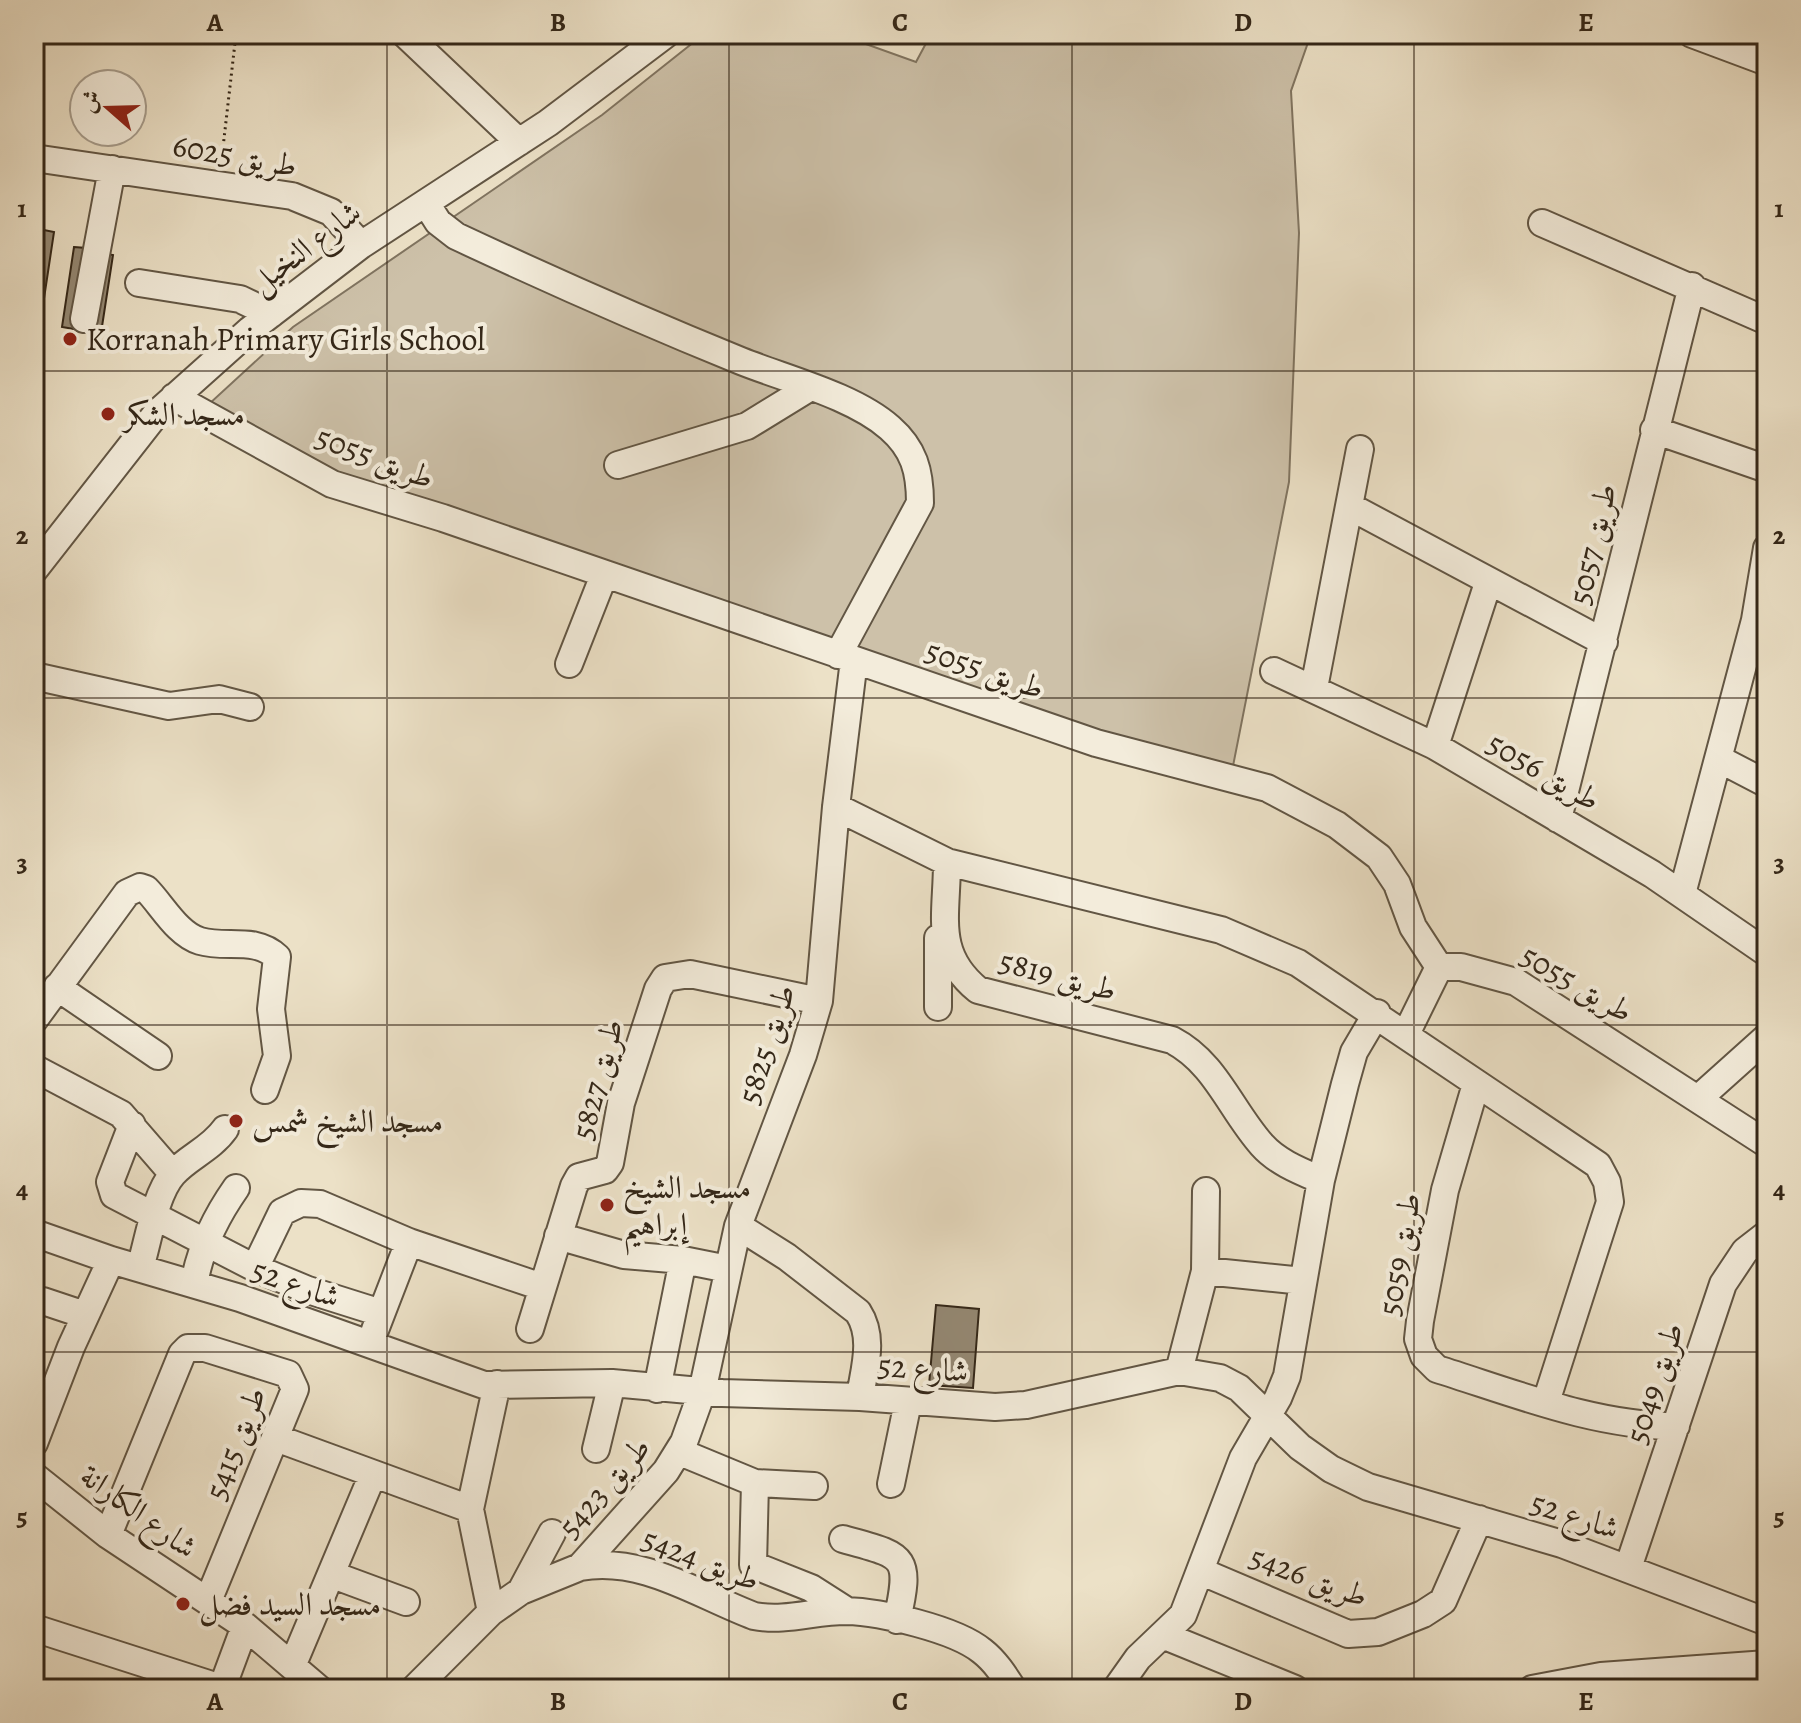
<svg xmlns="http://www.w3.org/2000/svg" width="1801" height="1723" viewBox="0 0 1801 1723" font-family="Alegreya,Amiri,serif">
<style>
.green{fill:#cdc1a9;stroke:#807460;stroke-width:2}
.building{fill:#948873;stroke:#342718;stroke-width:2}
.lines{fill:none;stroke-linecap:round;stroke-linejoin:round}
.minor-casing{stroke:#625644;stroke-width:30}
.path{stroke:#342718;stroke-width:3;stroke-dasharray:2 4;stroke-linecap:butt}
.minor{stroke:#f3ecdb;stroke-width:26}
.grid{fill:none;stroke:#342718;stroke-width:2;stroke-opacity:0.55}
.poi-dot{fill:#8f2418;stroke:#f3ecdb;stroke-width:3}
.labels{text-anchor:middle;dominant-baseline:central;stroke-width:8;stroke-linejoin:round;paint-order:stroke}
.street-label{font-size:32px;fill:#342718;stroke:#f3ecdb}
.poi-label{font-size:32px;fill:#342718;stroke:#f3ecdb;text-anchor:start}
.neatline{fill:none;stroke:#342718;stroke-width:3}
.grid-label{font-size:26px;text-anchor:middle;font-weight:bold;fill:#342718}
</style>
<rect width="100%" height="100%" fill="#ece1c7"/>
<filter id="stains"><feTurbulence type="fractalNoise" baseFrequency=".0025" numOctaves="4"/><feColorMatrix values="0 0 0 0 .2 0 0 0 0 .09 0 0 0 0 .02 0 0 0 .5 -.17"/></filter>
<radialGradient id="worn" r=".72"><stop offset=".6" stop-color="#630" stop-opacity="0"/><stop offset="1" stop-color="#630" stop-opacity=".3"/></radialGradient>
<path class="green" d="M 704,34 L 838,34 L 916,62 L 931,34 L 1311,34 L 1291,91 L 1299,233 L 1289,482 L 1233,766 L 1135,746 L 327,476 L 209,404 L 293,327 L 602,115 Z"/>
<path class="building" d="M 34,228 L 54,232 L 37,345 L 34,344 Z
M 74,247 L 86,248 L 74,329 L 62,327 Z
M 101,253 L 113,255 L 101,333 L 89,331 Z
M 936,1305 L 979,1309 L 973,1388 L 929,1385 Z"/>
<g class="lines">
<defs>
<path id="minor" d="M 405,34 L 519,142
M 1692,34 L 1767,62
M 34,158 L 292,196 L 331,212 L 361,245
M 426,203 L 438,222 L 456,236 C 550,280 645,322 741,361 C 786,379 854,396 890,428 C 914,449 920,471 920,503 L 838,655
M 1542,223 L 1767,321
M 139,283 L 240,299 L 271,314
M 84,319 L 112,169
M 174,397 L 332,484 L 443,518 L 1096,743 L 1267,788 L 1337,825 L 1379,857 L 1397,884 L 1413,927 L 1439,967 L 1461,967 L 1516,982 L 1767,1144
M 1654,430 L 1767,469
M 618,465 L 747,426 L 809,388
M 1349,506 L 1604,642
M 34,570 L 156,414 L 250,330 L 361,245 L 548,123 L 666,34
M 569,664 L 604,575
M 1274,671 L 1435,746 L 1652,874 L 1767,953
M 34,676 L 169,706 L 219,699 L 250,707
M 1314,688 L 1360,449
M 1435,746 L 1488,583
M 1719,759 L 1767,784
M 836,807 L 947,862 C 947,916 933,953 978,990 L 1172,1040 C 1216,1063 1230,1109 1262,1145 C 1277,1162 1300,1171 1321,1180
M 1558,819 L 1692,286
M 947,862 L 1221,930 L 1298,963 L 1598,1165 L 1607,1182 L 1610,1202 L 1546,1402
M 1682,894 L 1755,620 L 1767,548
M 938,938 L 938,1007
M 57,987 L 158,1056
M 34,1020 L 127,893 L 140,887 L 146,889 C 162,905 177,934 200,941 C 226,949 255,936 277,957 L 271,1009 L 277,1056 L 265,1090
M 1406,1034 L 1439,967
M 34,1068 L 121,1114 L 173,1174
M 1476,1084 L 1445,1190 L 1420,1321 L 1418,1339 L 1424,1356 L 1437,1369 C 1514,1393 1595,1426 1676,1426
M 1699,1098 L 1767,1037
M 132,1125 L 110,1182 L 114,1195 L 255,1268 L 308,1290 L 381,1313
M 738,1226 L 787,1257 L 858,1312 C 875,1338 864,1369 860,1397
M 34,1233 L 111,1260 L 240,1298 L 484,1385 L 612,1383 L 722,1393 L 860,1397 L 995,1407 L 1026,1405 L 1179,1371 L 1220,1378 L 1239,1388 L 1300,1447 L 1331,1469 L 1368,1487 L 1562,1544 L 1767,1622
M 558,1236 L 624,1255 L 683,1260 L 728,1269
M 140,1268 C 148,1242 155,1194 173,1174 C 188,1157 211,1149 225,1129
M 255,1268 L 282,1212 L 301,1203 L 320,1204 L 409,1242 L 542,1287
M 1205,1271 L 1303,1281
M 194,1284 C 200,1249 215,1218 236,1188
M 43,1301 L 85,1315
M 530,1329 L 574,1186 L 579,1177 L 605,1170 L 610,1163 L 621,1103 L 658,989 L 665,978 L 690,974 L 819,1001
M 375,1330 L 409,1242
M 1179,1371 L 1205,1271 L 1206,1191
M 657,1389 L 683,1260
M 276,1438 L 470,1509
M 34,1443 L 71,1347 L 111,1260
M 596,1449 L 612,1383
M 680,1452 L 755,1483 L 753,1565 L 811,1588 L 847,1611
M 34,1476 L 108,1535 L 245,1626 L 319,1689
M 755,1483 L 814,1486
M 891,1484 L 908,1402
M 108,1535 L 182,1354 L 188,1348 L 205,1348 L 288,1374 L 295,1389 L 208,1601
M 843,1539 C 904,1556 912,1554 897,1620
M 580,1567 C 643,1556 696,1594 754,1616 C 786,1622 814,1611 846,1611 C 881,1612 955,1629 982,1651 C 995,1661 1004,1675 1013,1689
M 1628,1568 L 1723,1284 L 1745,1251 L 1767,1234
M 1200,1571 L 1348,1634 L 1378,1632 L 1423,1614 L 1443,1601 L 1479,1519
M 333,1575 L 406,1602
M 521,1591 L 552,1533
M 491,1612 L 470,1509 L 497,1384
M 34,1628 L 224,1689
M 1165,1636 L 1295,1689
M 293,1664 L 373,1474
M 222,1688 L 245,1626
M 414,1689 L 491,1612 L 521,1591 L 580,1567 L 666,1471 L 684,1442 L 702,1392 L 738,1226 L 803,1055 L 819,1001 L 836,807 L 854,660
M 1116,1689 L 1138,1658 L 1183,1615 L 1243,1458 L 1278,1398 L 1287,1376 L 1321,1180 L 1345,1084 L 1354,1052 L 1377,1013
M 1532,1689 L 1601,1676 L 1767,1664"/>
</defs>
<use href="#minor" class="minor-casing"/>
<path class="path" d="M 221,165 L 236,34"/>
<use href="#minor" class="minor"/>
</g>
<path class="grid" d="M 387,34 L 387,1689M 729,34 L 729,1689M 1072,34 L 1072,1689M 1414,34 L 1414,1689M 34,371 L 1767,371M 34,698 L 1767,698M 34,1025 L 1767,1025M 34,1352 L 1767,1352"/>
<g class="poi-dot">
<circle cx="70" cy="339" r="8"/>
<circle cx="108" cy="414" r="8"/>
<circle cx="236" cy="1121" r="8"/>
<circle cx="607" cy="1205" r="8"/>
<circle cx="183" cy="1604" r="8"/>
</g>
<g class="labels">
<g class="street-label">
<text transform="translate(235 155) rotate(10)">طريق 6025</text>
<text transform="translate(305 247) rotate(-37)">شارع النخيل</text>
<text transform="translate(375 457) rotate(21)">طريق 5055</text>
<text transform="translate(1592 544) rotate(-77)">طريق 5057</text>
<text transform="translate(985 669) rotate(19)">طريق 5055</text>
<text transform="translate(1544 771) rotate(30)">طريق 5056</text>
<text transform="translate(1058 975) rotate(15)">طريق 5819</text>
<text transform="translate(1577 983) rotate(30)">طريق 5055</text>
<text transform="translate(766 1044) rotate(-72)">طريق 5825</text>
<text transform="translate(597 1079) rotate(-75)">طريق 5827</text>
<text transform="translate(1399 1254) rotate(-80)">طريق 5059</text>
<text transform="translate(296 1283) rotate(19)">شارع 52</text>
<text transform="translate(923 1368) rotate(4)">شارع 52</text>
<text transform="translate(1654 1383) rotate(-72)">طريق 5049</text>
<text transform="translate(235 1443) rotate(-69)">طريق 5415</text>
<text transform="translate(604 1487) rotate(-49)">طريق 5423</text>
<text transform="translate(139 1511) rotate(36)">شارع الكارانة</text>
<text transform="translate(1575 1515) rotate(18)">شارع 52</text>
<text transform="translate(701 1559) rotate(21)">طريق 5424</text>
<text transform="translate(1309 1576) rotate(20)">طريق 5426</text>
</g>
<g class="poi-label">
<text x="86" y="339">Korranah Primary Girls School</text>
<text x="124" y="414">مسجد الشكر</text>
<text x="252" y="1121">مسجد الشيخ شمس</text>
<text x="623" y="1187">مسجد الشيخ<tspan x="623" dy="37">إبراهيم</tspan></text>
<text x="199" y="1604">مسجد السيد فضل</text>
</g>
</g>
<rect width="1801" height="1723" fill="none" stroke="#ece1c7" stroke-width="88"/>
<g transform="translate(108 108) rotate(290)"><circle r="38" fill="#f3ecdb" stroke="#a79d8d" stroke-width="2"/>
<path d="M0-6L14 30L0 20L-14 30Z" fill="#8f2418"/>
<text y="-12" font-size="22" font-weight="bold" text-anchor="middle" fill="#342718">ش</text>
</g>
<rect x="44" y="44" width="1713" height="1635" class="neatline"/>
<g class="grid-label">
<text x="215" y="31">A</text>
<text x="558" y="31">B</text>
<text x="900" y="31">C</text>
<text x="1243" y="31">D</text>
<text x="1586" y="31">E</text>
<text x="22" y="217">1</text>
<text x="1779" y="217">1</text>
<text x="22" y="544">2</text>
<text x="1779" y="544">2</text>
<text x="22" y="871">3</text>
<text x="1779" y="871">3</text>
<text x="22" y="1198">4</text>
<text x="1779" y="1198">4</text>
<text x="22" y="1525">5</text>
<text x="1779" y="1525">5</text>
<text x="215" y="1710">A</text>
<text x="558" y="1710">B</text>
<text x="900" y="1710">C</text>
<text x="1243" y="1710">D</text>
<text x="1586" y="1710">E</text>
</g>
<rect width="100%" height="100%" filter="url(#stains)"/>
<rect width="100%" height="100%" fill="url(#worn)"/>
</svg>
